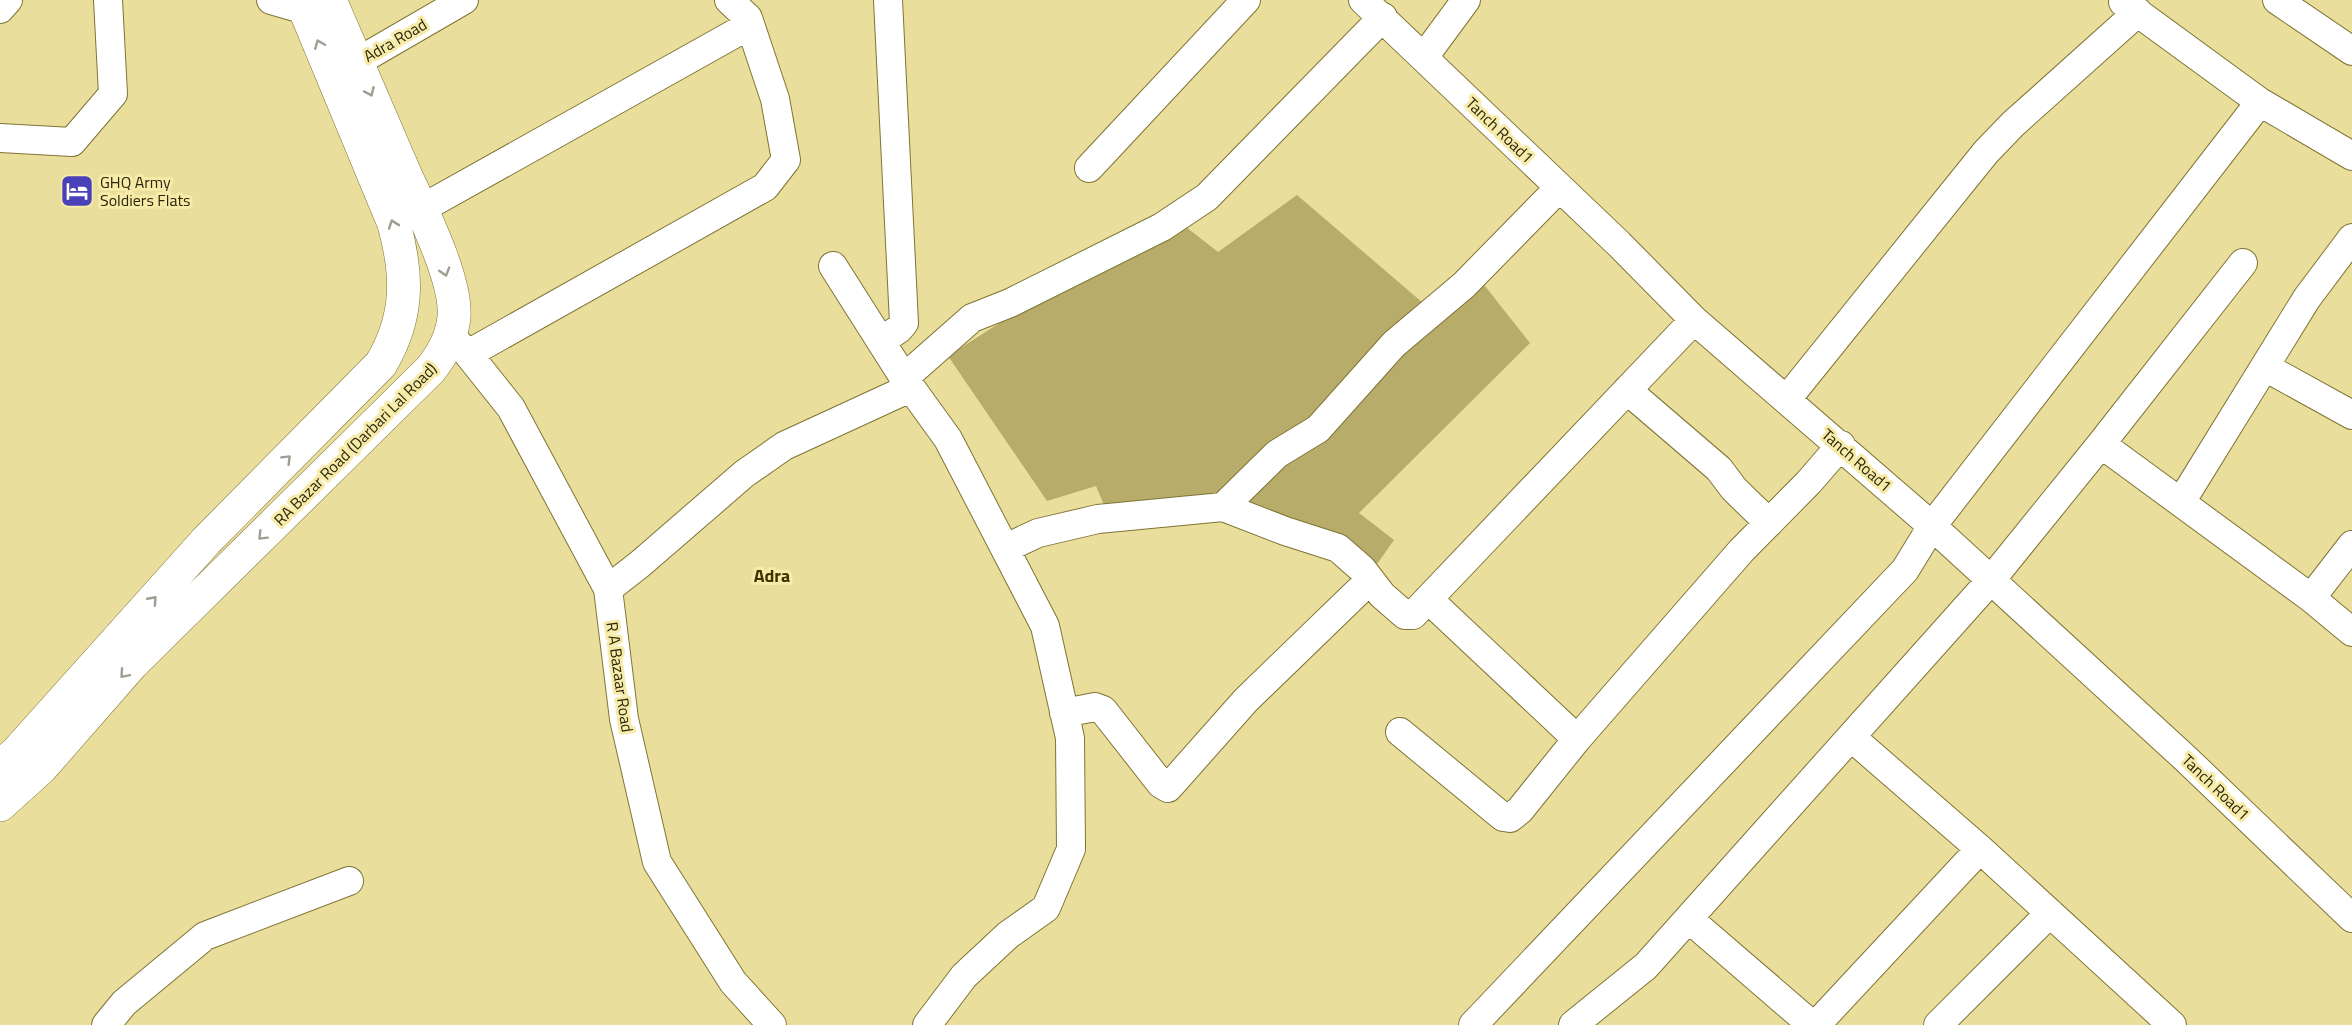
<svg xmlns="http://www.w3.org/2000/svg" width="2352" height="1025" viewBox="0 0 2352 1025" font-family="'Titillium Web',sans-serif">
<style>
.green{fill:#b7ac6a}
.lines{fill:none;stroke-linecap:round;stroke-linejoin:round}
.minor-casing{stroke:#7f7435;stroke-width:30}
.major-casing{stroke:#7f7435;stroke-width:34}
.minor{stroke:#fff;stroke-width:28}
.major{stroke:#fff;stroke-width:33}
.oneway{stroke:#a09e92}
.labels{text-anchor:middle;dominant-baseline:central;stroke-width:6;stroke-linejoin:round;paint-order:stroke}
.street-label{font-size:16px;fill:#2b270c;stroke:#f7eba9}
.poi-label{font-size:16px;fill:#2b270c;stroke:#f7eba9;text-anchor:start}
.neighbourhood-label{font-size:18px;font-weight:bold;fill:#3d3500;stroke:#f7eba9}
</style>
<rect width="100%" height="100%" fill="#eade9c"/>
<path class="green" d="M 1297,195 L 1423,303 L 1313,425 L 1215,501 L 1106,510 L 1096,486 L 1047,501 L 948,356 L 1023,308 L 1186,227 L 1218,252 Z
M 1481,281 L 1530,343 L 1359,513 L 1394,540 L 1377,564 L 1283,521 L 1243,505 Z"/>
<g class="lines">
<defs>
<path id="minor" d="M 271,0 L 306,10
M 1363,0 L 1619,244 L 1694,320 L 1932,526 L 2185,758 L 2352,918
M 2277,0 L 2352,51
M 2123,2 L 2260,102 L 2352,156
M 0,9 L 8,0
M 1424,57 L 1466,0
M 357,62 L 464,0
M 0,138 L 72,142 L 113,94 L 108,0
M 1089,168 L 1246,0
M 421,209 L 750,25
M 833,266 L 904,378 L 948,439 L 1045,626 L 1070,738 L 1071,849 L 1046,908 L 1008,935 L 964,976 L 927,1025
M 451,336 L 468,354 L 511,408 L 608,589 L 624,719 L 657,862 L 733,982 L 772,1025
M 881,341 L 899,329 L 904,323 L 888,0
M 468,354 L 765,187 L 786,160 L 775,99 L 748,18 L 729,0
M 2265,367 L 2352,415
M 904,378 L 972,318 L 1010,303 L 1162,227 L 1207,197 L 1383,17
M 1627,390 L 1719,469 L 1734,489 L 1769,523
M 1787,399 L 1986,152 L 2013,124 L 2138,12
M 2101,444 L 2311,598 L 2352,632
M 2181,502 L 2307,298 L 2352,238
M 1223,507 L 1285,531 L 1338,548 L 1362,569 L 1382,595 L 1405,615 L 1413,615 L 1694,320
M 1006,548 L 1038,533 L 1098,519 L 1223,507 L 1277,454 L 1318,429 L 1394,344 L 1464,285 L 1559,188
M 608,589 L 640,564 L 744,474 L 784,446 L 910,388
M 2311,598 L 2352,545
M 1428,599 L 1577,739
M 1064,713 L 1095,707 L 1103,710 L 1161,784 L 1168,788 L 1246,700 L 1370,580
M 1400,732 L 1503,817 L 1510,818 L 1520,810 L 1577,739 L 1741,551 L 1809,482 L 1841,445
M 1851,737 L 1980,849 L 2172,1025
M 1689,919 L 1812,1025
M 106,1025 L 124,1003 L 205,936 L 349,881
M 1473,1025 L 1905,570 L 1932,526 L 2260,102
M 1573,1025 L 1646,966 L 1991,580 L 2101,444 L 2243,263
M 1816,1025 L 1980,849
M 1938,1025 L 2050,913"/>
<path id="major" d="M 0,767 L 16,753 L 206,541 L 381,364 C 409,317 408,275 394,224 L 301,0
M 0,805 L 41,768 L 132,664 L 430,370 C 443,354 452,338 454,317 C 457,280 422,211 406,176 C 381,117 355,59 330,0"/>
</defs>
<use href="#minor" class="minor-casing"/>
<use href="#major" class="major-casing"/>
<use href="#minor" class="minor"/>
<use href="#major" class="major"/>
</g>
<defs><path id="oneway-chevron" d="M-2-3.5L2.5 0L-2 3.5" fill="none" stroke-width="1.6" stroke-linecap="round" stroke-linejoin="round" transform="scale(1.5)"/></defs>
<g class="oneway">
<use href="#oneway-chevron" transform="translate(319 44) rotate(-112)"/>
<use href="#oneway-chevron" transform="translate(370 92) rotate(66)"/>
<use href="#oneway-chevron" transform="translate(393 224) rotate(-109)"/>
<use href="#oneway-chevron" transform="translate(445 272) rotate(73)"/>
<use href="#oneway-chevron" transform="translate(287 459) rotate(-45)"/>
<use href="#oneway-chevron" transform="translate(262 536) rotate(135)"/>
<use href="#oneway-chevron" transform="translate(153 600) rotate(-48)"/>
<use href="#oneway-chevron" transform="translate(124 674) rotate(131)"/>
</g>
<defs>
<symbol id="hotel-square" viewBox="-11 -11 22 22"><rect x="-9" y="-9" width="18" height="18" rx="4" fill="#4941b8" stroke="#f7eba9"/><path d="M-6-4.5h1.5V1H6V5H4.5V3h-9V5H-6ZM-4 0a1.8 1.8 0 1 1 3.6 0ZM.5 0V-2.5h3Q6-2.5 6 0Z" fill="#fff"/></symbol>
</defs>
<g fill-rule="evenodd">
<use href="#hotel-square" x="58" y="172" width="38" height="38"/>
</g>
<g class="labels">
<g class="street-label">
<text transform="translate(395 40) rotate(-30)">Adra Road</text>
<text transform="translate(1500 130) rotate(44)">Tanch Road1</text>
<text transform="translate(355 444) rotate(-45)">RA Bazar Road (Darbari Lal Road)</text>
<text transform="translate(1857 460) rotate(41)">Tanch Road1</text>
<text transform="translate(620 677) rotate(82)">R A Bazaar Road</text>
<text transform="translate(2216 787) rotate(44)">Tanch Road1</text>
</g>
<g class="poi-label">
<text x="100" y="182">GHQ Army<tspan x="100" dy="18">Soldiers Flats</tspan></text>
</g>
<g class="neighbourhood-label">
<text x="772" y="575">Adra</text>
</g>
</g>
</svg>
